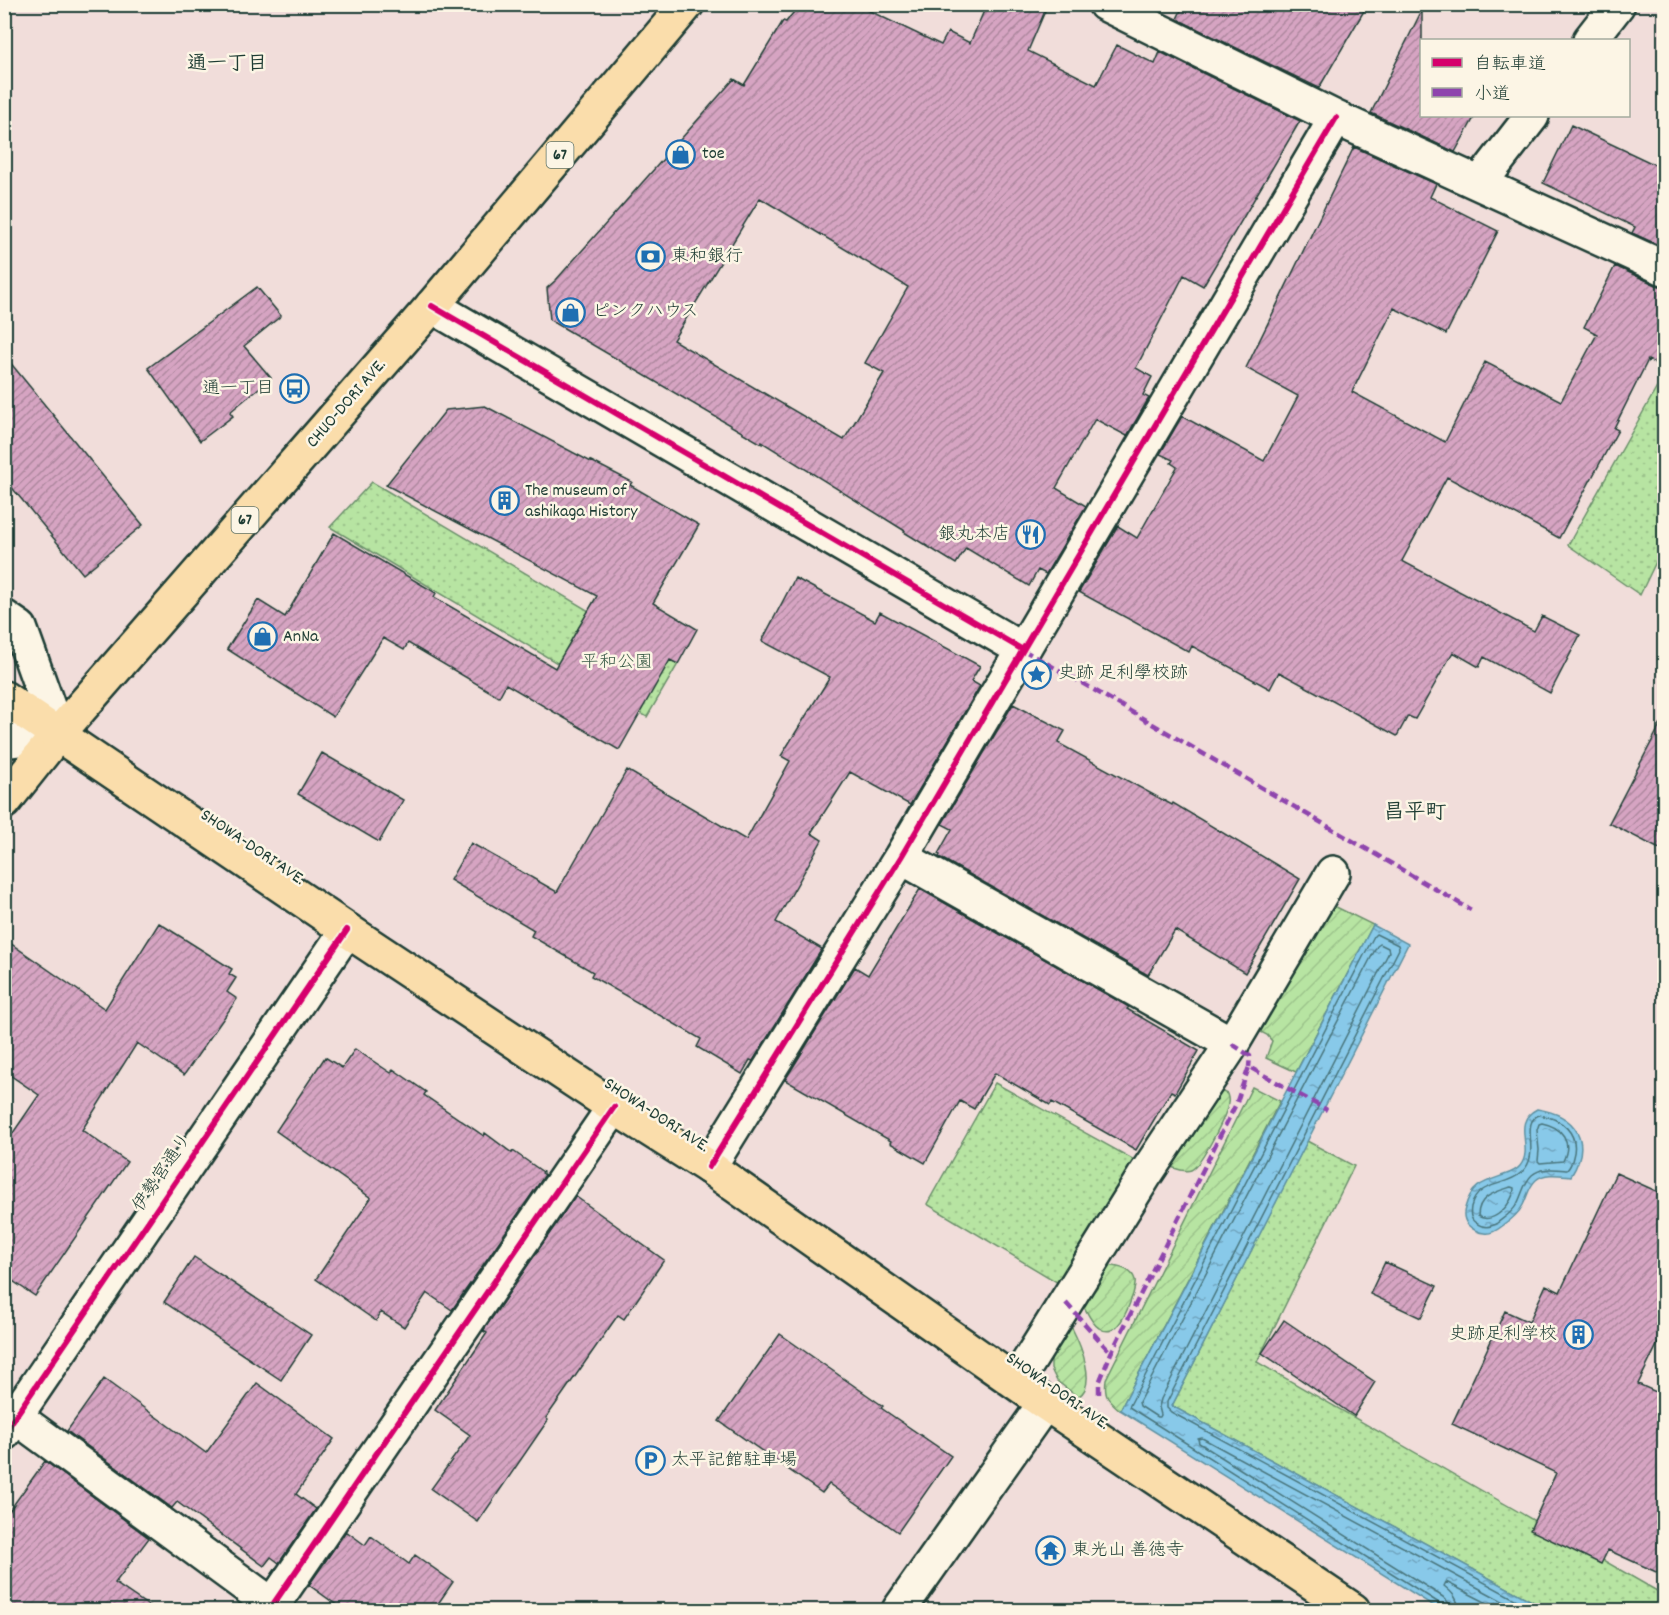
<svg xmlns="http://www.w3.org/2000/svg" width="1669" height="1615" viewBox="0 0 1669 1615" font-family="Dekko,'Klee One',sans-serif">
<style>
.grass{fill:url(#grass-dots);stroke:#6b906b;stroke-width:1.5}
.garden{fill:url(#garden-furrows);stroke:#6b906b;stroke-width:1.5}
.water{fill:url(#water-ripples);stroke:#5e91a1;stroke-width:1.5}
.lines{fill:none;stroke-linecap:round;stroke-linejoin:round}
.shore{stroke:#49757c;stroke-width:1.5}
.building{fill:url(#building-hatch);stroke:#1f3d34;stroke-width:1.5;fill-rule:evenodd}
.minor-casing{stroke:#1f3d34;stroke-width:38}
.tertiary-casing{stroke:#1f3d34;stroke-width:38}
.primary-casing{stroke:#1f3d34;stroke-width:38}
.trunk-casing{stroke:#1f3d34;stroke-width:38}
.minor{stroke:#fcf5e5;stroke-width:33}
.tertiary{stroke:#fcf5e5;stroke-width:33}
.primary{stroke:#faddab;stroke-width:33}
.trunk{stroke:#faddab;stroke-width:33}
.quiet{stroke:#8e44ad;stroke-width:4.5;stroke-dasharray:9 4.5;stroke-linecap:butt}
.cycleway-casing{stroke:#fcf5e5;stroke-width:10}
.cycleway{stroke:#d6006c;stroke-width:6}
.labels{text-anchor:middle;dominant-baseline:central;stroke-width:5;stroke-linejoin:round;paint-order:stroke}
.shield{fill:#fcf5e5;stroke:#617469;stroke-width:1.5}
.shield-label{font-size:16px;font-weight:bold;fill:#1f3d34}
.poi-label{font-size:18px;fill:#1f3d34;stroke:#fcf5e5;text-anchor:start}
.street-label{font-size:18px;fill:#1f3d34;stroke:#fcf5e5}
.park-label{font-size:18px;fill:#3d5e4a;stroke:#fcf5e5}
.neighbourhood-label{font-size:20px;font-weight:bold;fill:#1f3d34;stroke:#fcf5e5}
.quarter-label{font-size:21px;font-weight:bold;fill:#1f3d34;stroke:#fcf5e5}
</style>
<defs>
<pattern id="grass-dots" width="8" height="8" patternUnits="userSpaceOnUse" patternTransform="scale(1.5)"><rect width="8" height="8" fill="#b7e4a2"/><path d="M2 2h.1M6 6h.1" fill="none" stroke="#9dc48c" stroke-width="1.8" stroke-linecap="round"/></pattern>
<pattern id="garden-furrows" width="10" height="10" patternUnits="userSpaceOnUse" patternTransform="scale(1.5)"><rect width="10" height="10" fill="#b7e4a2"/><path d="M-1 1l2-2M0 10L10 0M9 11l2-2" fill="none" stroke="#9dc48c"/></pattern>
<pattern id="water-ripples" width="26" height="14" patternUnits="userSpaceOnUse" patternTransform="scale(1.5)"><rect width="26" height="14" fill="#88c9e9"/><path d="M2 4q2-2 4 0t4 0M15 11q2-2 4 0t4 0" fill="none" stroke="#6fa4be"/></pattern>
<pattern id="building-hatch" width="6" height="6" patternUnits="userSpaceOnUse" patternTransform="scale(1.5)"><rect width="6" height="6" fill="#d6a4c2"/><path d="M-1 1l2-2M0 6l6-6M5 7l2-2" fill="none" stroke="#ad879e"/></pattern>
</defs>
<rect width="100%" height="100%" fill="#f1ddda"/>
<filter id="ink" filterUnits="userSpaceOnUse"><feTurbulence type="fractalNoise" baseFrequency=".0167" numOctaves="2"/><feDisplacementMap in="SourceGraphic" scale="12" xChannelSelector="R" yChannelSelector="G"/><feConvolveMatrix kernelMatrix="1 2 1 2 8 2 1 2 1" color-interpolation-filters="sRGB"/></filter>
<g filter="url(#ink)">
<path class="grass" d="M 1664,375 L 1664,545 L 1640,595 L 1568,545 Z
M 372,482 L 678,664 L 647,717 L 330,527 Z
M 995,1083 L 1138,1162 L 1065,1287 L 927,1204 Z
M 1307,1141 L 1354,1166 L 1257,1362 L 1664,1595 L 1664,1610 L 1548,1610 L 1172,1406 Z"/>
<path class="garden" d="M 1328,903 L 1373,925 L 1296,1072 L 1266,1058 L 1272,1041 L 1267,1035 L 1253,1028 Z
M 1252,1087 L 1280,1101 L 1120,1410 C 1107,1399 1104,1397 1106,1379 Z
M 1216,1091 L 1221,1091 L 1227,1094 C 1228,1098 1229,1099 1228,1103 C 1227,1115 1201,1166 1191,1170 C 1184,1173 1175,1168 1168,1166 Z
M 1108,1265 C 1117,1267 1132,1268 1135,1280 C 1136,1284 1134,1290 1133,1294 C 1129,1306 1118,1341 1099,1328 C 1092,1324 1087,1312 1083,1305 Z
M 1067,1327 L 1072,1328 C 1080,1344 1098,1385 1078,1397 L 1057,1381 L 1051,1369 L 1051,1358 L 1054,1343 Z"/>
<path class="water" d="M 1373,925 L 1408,944 L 1172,1406 L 1548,1610 L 1440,1610 L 1120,1410 Z
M 1537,1109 C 1576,1115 1593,1141 1571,1176 C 1560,1175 1545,1172 1536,1180 C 1529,1186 1527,1197 1523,1205 C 1518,1215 1510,1221 1501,1227 C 1496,1231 1490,1234 1484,1233 C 1479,1233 1472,1229 1468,1225 C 1464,1220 1463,1214 1465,1208 C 1471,1185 1484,1182 1504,1175 C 1510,1173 1516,1171 1520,1166 C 1535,1147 1510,1123 1537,1109 Z"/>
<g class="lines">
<path class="shore" d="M 1380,944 L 1388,948 L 1389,952 L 1161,1399 L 1159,1407 L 1161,1415 L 1160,1417 L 1157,1417 L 1140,1406 L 1139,1402 L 1377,946 Z
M 1539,1115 C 1561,1118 1580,1133 1573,1157 C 1572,1162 1571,1166 1567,1170 C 1555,1169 1541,1167 1532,1175 C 1524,1182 1522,1195 1517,1204 C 1512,1213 1505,1217 1497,1223 C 1490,1228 1483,1228 1476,1223 C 1470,1219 1470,1214 1471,1207 C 1478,1180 1505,1188 1522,1172 C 1542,1154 1519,1123 1539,1115 Z
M 1542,1123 C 1562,1127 1573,1141 1563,1161 L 1540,1163 L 1538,1161 L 1539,1150 L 1537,1130 L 1539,1124 Z
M 1511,1187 L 1514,1188 C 1514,1202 1494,1226 1478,1216 C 1478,1196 1495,1192 1511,1187 Z
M 1442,1610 L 1442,1606 L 1439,1603 L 1129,1407 L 1374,936 L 1376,934 L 1398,945 L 1399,949 L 1167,1402 L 1167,1408 L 1171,1412 L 1535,1610
M 1450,1610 L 1448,1602 L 1443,1597 L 1199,1443 L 1198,1439 L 1202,1438 L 1519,1610
M 1459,1610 C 1458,1599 1453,1593 1444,1586 L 1446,1582 L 1501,1610"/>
</g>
<path class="building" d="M 800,4 L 855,4 L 941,45 L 948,32 L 970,43 L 987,4 L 1048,4 L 1028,51 L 1096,85 L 1117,45 L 1155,64 L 1160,52 L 1300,121 L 1203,286 L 1184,275 L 1136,368 L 1152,377 L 1143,395 L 1149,398 L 1127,436 L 1095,419 L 1056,488 L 1086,506 L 1046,574 L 1038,570 L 1029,586 L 966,548 L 956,564 L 904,532 L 905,531 L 762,442 L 762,444 L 550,320 L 547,288 L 556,280 L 734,79 L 744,85 L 783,21 L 786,22 ZM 760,198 L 908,287 L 865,363 L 884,373 L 844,440 L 673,340 Z
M 1184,4 L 1368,4 L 1319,88 L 1177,19 Z
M 1422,10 L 1422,116 L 1475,116 L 1455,152 L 1371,113 Z
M 1571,125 L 1664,169 L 1665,167 L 1665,248 L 1632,233 L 1635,227 L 1543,183 Z
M 1354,147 L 1436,184 L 1430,197 L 1498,231 L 1446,334 L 1394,308 L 1352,392 L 1445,442 L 1485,362 L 1561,401 L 1597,334 L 1584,327 L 1615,266 L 1656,285 L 1665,287 L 1665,368 L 1648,360 L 1614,428 L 1618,430 L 1559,538 L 1447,477 L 1402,561 L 1534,631 L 1542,616 L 1580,635 L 1550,693 L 1484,657 L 1479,667 L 1453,652 L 1415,719 L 1408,716 L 1397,736 L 1279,672 L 1270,689 L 1192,646 L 1189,652 L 1079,592 L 1118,526 L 1137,538 L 1177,467 L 1171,463 L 1173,460 L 1160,454 L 1182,416 L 1264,461 L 1298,396 L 1246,368 Z
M 257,287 L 281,316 L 244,346 L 271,378 L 230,412 L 233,416 L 200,441 L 148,368 Z
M 4,355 L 143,525 L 83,574 L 4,478 Z
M 485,406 L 591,462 L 591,461 L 632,482 L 630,485 L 699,525 L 653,603 L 697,629 L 678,664 L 670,660 L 619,750 L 506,684 L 499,697 L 408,643 L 404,650 L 383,638 L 333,717 L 227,649 L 258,600 L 285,617 L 334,533 L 436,593 L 434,597 L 555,668 L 597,596 L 386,485 L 446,410 Z
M 795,578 L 875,621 L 880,612 L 980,666 L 971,681 L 980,686 L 910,805 L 850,772 L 811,833 L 822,840 L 776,922 L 822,949 L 753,1061 L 750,1060 L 742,1074 L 697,1047 L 701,1039 L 591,976 L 593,972 L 531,936 L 534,930 L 450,880 L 471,843 L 557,892 L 627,770 L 746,840 L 790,761 L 781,756 L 830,677 L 762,641 Z
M 1013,704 L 1065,731 L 1058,743 L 1172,805 L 1173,803 L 1300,879 L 1245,973 L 1175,930 L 1148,975 L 939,857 L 940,855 L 938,854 L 952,829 L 942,824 Z
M 1665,716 L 1665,852 L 1609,823 Z
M 322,753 L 403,800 L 379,842 L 298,794 Z
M 920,889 L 1129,1007 L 1127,1009 L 1199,1051 L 1175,1093 L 1171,1091 L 1136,1150 L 1052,1102 L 1050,1105 L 995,1073 L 974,1109 L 960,1101 L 925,1163 L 890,1143 L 891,1141 L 785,1080 L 855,967 L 868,975 Z
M 159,923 L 232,969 L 229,974 L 236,978 L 227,992 L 237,999 L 184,1075 L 137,1043 L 82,1130 L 127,1162 L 35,1296 L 4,1275 L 4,1146 L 39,1095 L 4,1071 L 4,939 L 105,1009 Z
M 355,1049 L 391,1073 L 393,1069 L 426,1092 L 424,1095 L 484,1136 L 485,1133 L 512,1153 L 513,1151 L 543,1172 L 542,1173 L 545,1175 L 452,1310 L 427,1293 L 404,1327 L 381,1312 L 376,1321 L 316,1279 L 371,1198 L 276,1131 L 325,1057 L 342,1068 Z
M 1616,1173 L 1665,1195 L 1665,1329 L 1638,1384 L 1665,1396 L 1665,1576 L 1608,1550 L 1601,1564 L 1530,1530 L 1556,1473 L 1452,1424 L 1505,1311 L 1529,1322 L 1546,1285 L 1560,1292 Z
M 575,1196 L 664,1260 L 624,1319 L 618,1315 L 546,1418 L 548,1420 L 478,1522 L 431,1489 L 470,1435 L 435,1410 L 487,1333 L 483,1331 Z
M 194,1257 L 311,1335 L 281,1380 L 164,1302 Z
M 1385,1262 L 1437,1286 L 1421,1318 L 1370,1294 Z
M 1284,1320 L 1375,1382 L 1354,1416 L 1262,1353 Z
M 780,1334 L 883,1406 L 881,1408 L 951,1456 L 898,1532 L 829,1484 L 822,1493 L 719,1421 Z
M 104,1379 L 206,1453 L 257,1383 L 334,1439 L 296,1494 L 316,1509 L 279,1563 L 271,1557 L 264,1566 L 177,1502 L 172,1508 L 67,1431 Z
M 45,1461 L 149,1538 L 115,1583 L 156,1611 L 4,1611 L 4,1518 Z
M 346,1531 L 365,1545 L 371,1536 L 409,1564 L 415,1555 L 453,1582 L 433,1611 L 345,1611 L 309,1585 Z"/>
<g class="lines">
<defs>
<path id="minor" d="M 1105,4 L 1336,118 L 1664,268
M 1590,40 L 1618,4
M 1480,183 L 1532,116
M 432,306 L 1023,650
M 4,617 L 20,628 L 58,734 L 4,741
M 901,857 L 1232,1044
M 709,1167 L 901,857 L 1336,118
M 1016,1382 L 1145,1175 L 1232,1044 L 1333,873
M 16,1417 L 279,1610
M 272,1606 L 614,1107"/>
<path id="tertiary" d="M 4,1433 L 347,930
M 899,1610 L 1045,1403"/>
<path id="primary" d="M 4,802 L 58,734 L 432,306 L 687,4"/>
<path id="trunk" d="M 4,698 L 347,930 L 614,1107 L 709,1167 L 1045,1403 L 1353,1610"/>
</defs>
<use href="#minor" class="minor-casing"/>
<use href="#tertiary" class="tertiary-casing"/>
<use href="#primary" class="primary-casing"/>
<use href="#trunk" class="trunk-casing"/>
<use href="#minor" class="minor"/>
<use href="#tertiary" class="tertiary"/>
<use href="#primary" class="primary"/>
<use href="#trunk" class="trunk"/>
<path class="quiet" d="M 1023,650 L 1089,687 L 1471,910
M 1232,1044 L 1250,1056 L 1249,1067
M 1066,1303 L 1111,1353
M 1099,1394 L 1099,1383 L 1111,1353 L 1236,1104 L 1249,1067 L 1327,1110"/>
<defs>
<path id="cycleway" d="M 432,306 L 1023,650
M 709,1167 L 901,857 L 1336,118
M 4,1433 L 347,930
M 272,1606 L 614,1107"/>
</defs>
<use href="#cycleway" class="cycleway-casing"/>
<use href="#cycleway" class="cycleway"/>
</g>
</g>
<defs>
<symbol id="shop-ring" viewBox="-11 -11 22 22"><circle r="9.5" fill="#fcf5e5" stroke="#1f6fb2" stroke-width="1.5"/><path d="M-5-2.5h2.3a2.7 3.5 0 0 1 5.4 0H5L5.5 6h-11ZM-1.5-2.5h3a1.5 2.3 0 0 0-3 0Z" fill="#1f6fb2"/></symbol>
<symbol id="bank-ring" viewBox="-11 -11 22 22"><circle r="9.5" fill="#fcf5e5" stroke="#1f6fb2" stroke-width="1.5"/><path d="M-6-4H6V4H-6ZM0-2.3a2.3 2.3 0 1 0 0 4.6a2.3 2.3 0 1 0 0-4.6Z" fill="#1f6fb2"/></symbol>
<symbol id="bus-ring" viewBox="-11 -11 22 22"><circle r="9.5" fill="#fcf5e5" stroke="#1f6fb2" stroke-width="1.5"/><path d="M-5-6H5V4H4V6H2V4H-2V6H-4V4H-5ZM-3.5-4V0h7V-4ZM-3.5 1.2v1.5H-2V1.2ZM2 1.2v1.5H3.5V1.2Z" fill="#1f6fb2"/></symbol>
<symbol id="building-ring" viewBox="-11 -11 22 22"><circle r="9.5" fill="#fcf5e5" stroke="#1f6fb2" stroke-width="1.5"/><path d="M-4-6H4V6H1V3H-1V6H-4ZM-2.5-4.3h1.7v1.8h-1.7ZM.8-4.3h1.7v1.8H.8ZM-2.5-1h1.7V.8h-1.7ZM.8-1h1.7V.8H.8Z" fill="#1f6fb2"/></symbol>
<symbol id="restaurant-ring" viewBox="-11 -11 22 22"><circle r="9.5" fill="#fcf5e5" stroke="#1f6fb2" stroke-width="1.5"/><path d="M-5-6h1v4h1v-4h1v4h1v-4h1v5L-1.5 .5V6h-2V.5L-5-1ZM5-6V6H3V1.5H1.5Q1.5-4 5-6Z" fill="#1f6fb2"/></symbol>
<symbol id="sight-ring" viewBox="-11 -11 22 22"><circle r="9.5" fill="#fcf5e5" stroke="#1f6fb2" stroke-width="1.5"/><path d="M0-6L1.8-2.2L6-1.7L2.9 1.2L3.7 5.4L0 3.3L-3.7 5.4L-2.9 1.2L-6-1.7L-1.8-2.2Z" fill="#1f6fb2"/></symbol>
<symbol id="parking-ring" viewBox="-11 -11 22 22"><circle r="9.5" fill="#fcf5e5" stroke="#1f6fb2" stroke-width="1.5"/><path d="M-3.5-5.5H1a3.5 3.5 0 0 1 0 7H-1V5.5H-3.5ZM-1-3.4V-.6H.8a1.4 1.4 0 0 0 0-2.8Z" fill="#1f6fb2"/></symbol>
<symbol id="temple-ring" viewBox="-11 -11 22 22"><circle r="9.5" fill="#fcf5e5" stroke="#1f6fb2" stroke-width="1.5"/><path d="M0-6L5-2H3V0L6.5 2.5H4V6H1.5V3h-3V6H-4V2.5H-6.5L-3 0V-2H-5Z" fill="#1f6fb2"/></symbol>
</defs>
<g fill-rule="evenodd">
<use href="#shop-ring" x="664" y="138" width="33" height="33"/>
<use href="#bank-ring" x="634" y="240" width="33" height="33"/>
<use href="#shop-ring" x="554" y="296" width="33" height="33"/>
<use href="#bus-ring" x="278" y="372" width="33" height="33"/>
<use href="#building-ring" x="488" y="484" width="33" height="33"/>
<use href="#restaurant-ring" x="1014" y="518" width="33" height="33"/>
<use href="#shop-ring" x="246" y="620" width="33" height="33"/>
<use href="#sight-ring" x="1020" y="658" width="33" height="33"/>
<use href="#building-ring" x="1562" y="1318" width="33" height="33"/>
<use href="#parking-ring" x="634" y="1444" width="33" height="33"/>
<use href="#temple-ring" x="1034" y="1534" width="33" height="33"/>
</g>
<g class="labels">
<g class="shield">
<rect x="546.5" y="142" width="27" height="26" rx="4.5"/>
<rect x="231.5" y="507" width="27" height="26" rx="4.5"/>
</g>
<g class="shield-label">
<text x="560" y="155">67</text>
<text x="245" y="520">67</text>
</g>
<g class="poi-label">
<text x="702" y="154">toe</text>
<text x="671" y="257">東和銀行</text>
<text x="592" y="312">ピンクハウス</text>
<text x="274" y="389" text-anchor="end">通一丁目</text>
<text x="525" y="491">The museum of<tspan x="525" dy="21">ashikaga History</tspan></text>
<text x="1010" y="535" text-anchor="end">銀丸本店</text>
<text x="283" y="637">AnNa</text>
<text x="1058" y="674">史跡 足利學校跡</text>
<text x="1557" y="1335" text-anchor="end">史跡足利学校</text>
<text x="671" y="1461">太平記館駐車場</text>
<text x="1072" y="1551">東光山 善徳寺</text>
</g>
<g class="street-label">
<text transform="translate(347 404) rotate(-49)">CHUO-DORI AVE.</text>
<text transform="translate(252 848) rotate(34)">SHOWA-DORI AVE.</text>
<text transform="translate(656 1116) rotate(33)">SHOWA-DORI AVE.</text>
<text transform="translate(163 1173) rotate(-56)">伊勢宮通り</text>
<text transform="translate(1057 1392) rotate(35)">SHOWA-DORI AVE.</text>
</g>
<g class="park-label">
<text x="617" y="663">平和公園</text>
</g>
<g class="neighbourhood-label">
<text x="227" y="65">通一丁目</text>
</g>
<g class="quarter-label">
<text x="1415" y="814">昌平町</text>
</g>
</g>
<rect width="1669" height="1615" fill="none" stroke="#fcf5e5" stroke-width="24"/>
<rect x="12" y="12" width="1645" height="1591" fill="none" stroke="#1f3d34" stroke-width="2" filter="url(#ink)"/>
<rect x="1420" y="39" width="210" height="78" fill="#fcf5e5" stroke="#a4ab9e" stroke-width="1.5"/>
<rect x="1432" y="58" width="30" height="9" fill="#d6006c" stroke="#a4ab9e" stroke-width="1.5"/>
<text x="1474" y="69" font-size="18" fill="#1f3d34">自転車道</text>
<rect x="1432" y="88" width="30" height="9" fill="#8e44ad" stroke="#a4ab9e" stroke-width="1.5"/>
<text x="1474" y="99" font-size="18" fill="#1f3d34">小道</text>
</svg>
